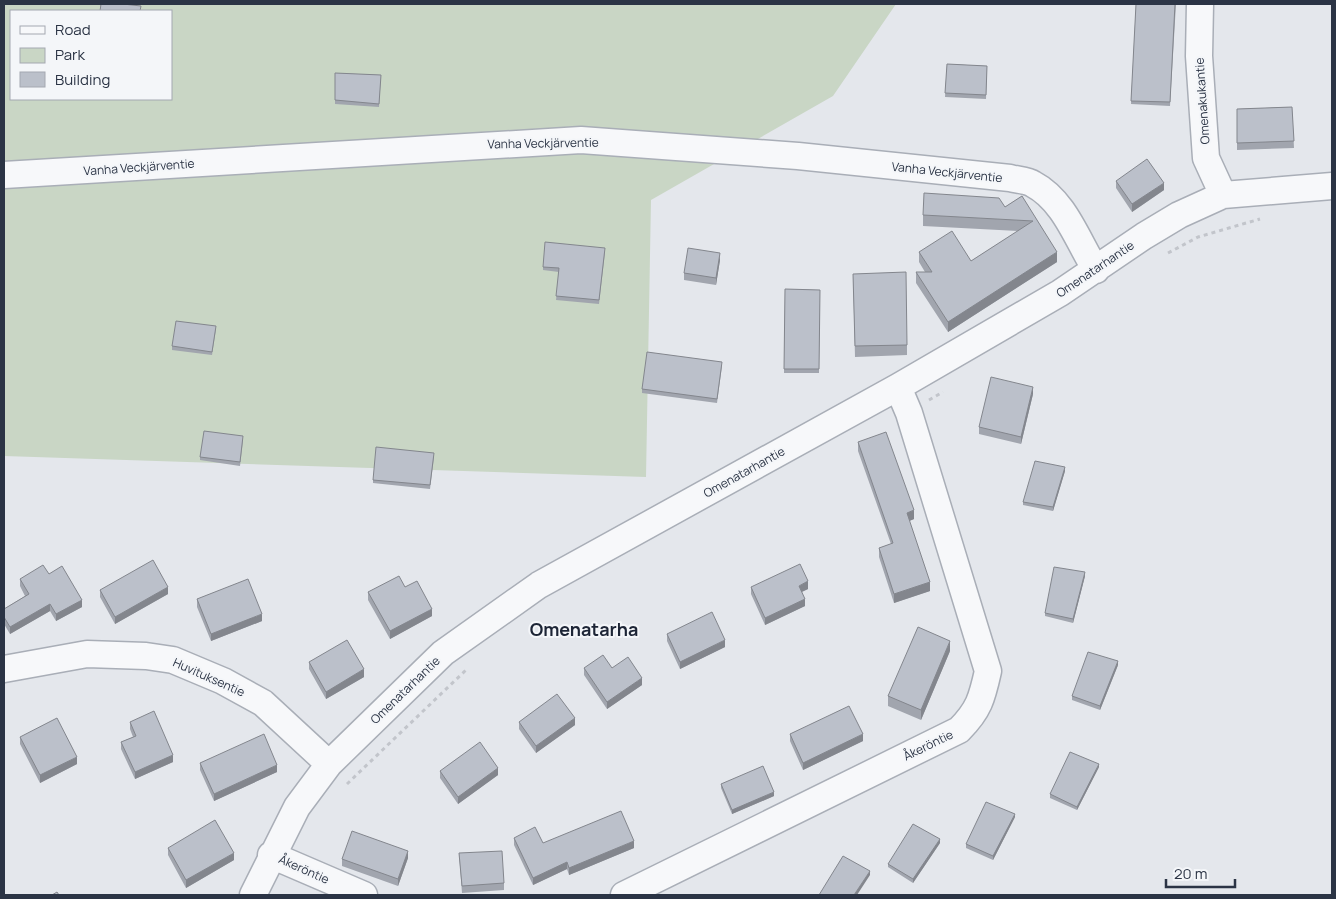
<svg xmlns="http://www.w3.org/2000/svg" width="1336" height="899" viewBox="0 0 1336 899" font-family="Manrope,sans-serif">
<style>
.green{fill:#c9d6c5;fill-rule:evenodd}
.lines{fill:none;stroke-linecap:round;stroke-linejoin:round}
.minor-casing{stroke:#a9aeb7;stroke-width:29}
.path{stroke:#c2c5cb;stroke-width:3;stroke-dasharray:4 4;stroke-linecap:butt}
.minor{stroke:#f7f8fa;stroke-width:26}
.wall{fill:#a1a5ae}
.shaded-wall{fill:#83868d}
.building{fill:#bbc0ca;stroke:#83868d}
.labels{text-anchor:middle;dominant-baseline:central;stroke-width:4;stroke-linejoin:round;paint-order:stroke}
.street-label{font-size:12px;fill:#2b3445;stroke:#f4f6f9}
.district-label{font-size:18px;font-weight:bold;fill:#1d2536;stroke:#f4f6f9}
</style>
<rect width="100%" height="100%" fill="#e4e7ec"/>
<path class="green" d="M 4,4 L 896,4 L 833,96 L 651,200 L 646,477 L 4,456 ZM 11,11 L 171,11 L 171,99 L 11,99 Z"/>
<g class="lines">
<defs>
<path id="minor" d="M 1200,4 L 1199,56 L 1206,158 L 1223,195
M 4,175 L 581,140 L 798,156 L 1010,178 C 1017,180 1027,180 1033,184 C 1065,201 1077,240 1096,270
M 4,669 L 87,654 L 146,656 L 173,660 L 223,681 L 263,703 L 329,764
M 271,855 L 364,895
M 253,895 L 297,807 L 329,764 L 443,653 L 539,585 L 898,387 L 1060,293 L 1144,236 L 1179,215 L 1223,195 L 1332,186
M 624,895 L 959,730 C 979,710 982,698 988,671 L 909,413 L 898,387"/>
</defs>
<use href="#minor" class="minor-casing"/>
<path class="path" d="M 1168,253 L 1198,237 L 1260,219
M 929,400 L 943,392
M 347,784 L 467,669"/>
<use href="#minor" class="minor"/>
</g>
<path class="wall" d="M 1136,4 L 1176,4 L 1170,106 L 1131,104 Z
M 947,64 L 987,66 L 986,99 L 945,97 Z
M 335,73 L 381,75 L 379,107 L 335,104 Z
M 1292,107 L 1294,148 L 1237,150 L 1237,109 Z
M 1116,181 L 1164,190 L 1132,212 L 1116,188 Z
M 1022,196 L 1057,262 L 948,332 L 916,283 L 916,272 L 925,272 L 919,262 L 919,252 L 971,261 L 1018,231 L 923,226 L 923,215 L 1005,207 Z
M 605,252 L 599,304 L 556,300 L 559,272 L 543,270 L 543,267 Z
M 720,260 L 716,285 L 684,280 L 684,273 Z
M 853,274 L 907,345 L 907,355 L 855,357 Z
M 785,289 L 820,290 L 819,373 L 784,373 Z
M 216,329 L 212,355 L 172,350 L 172,346 Z
M 722,366 L 717,403 L 642,393 L 642,389 Z
M 1033,394 L 1021,444 L 979,434 L 979,427 Z
M 243,440 L 240,466 L 200,460 L 200,457 Z
M 858,442 L 914,519 L 909,521 L 930,591 L 894,603 L 879,557 L 879,548 L 891,544 L 858,451 Z
M 434,457 L 430,489 L 373,483 L 373,480 Z
M 1065,471 L 1053,511 L 1023,505 L 1023,502 Z
M 49,574 L 82,607 L 56,621 L 50,611 L 10,634 L 4,624 L 4,609 L 25,596 L 20,586 L 20,579 Z
M 1085,576 L 1073,623 L 1045,616 L 1045,613 Z
M 405,587 L 432,616 L 390,639 L 368,600 L 368,592 Z
M 751,587 L 808,589 L 802,592 L 805,606 L 765,625 L 751,594 Z
M 100,590 L 168,594 L 115,624 L 100,597 Z
M 197,599 L 262,621 L 211,641 L 197,607 Z
M 667,634 L 725,647 L 680,669 L 667,641 Z
M 950,651 L 921,720 L 888,706 L 888,696 Z
M 309,662 L 364,677 L 326,699 L 309,669 Z
M 1118,665 L 1100,710 L 1072,700 L 1072,696 Z
M 584,668 L 612,668 L 642,685 L 607,709 L 584,675 Z
M 130,722 L 173,762 L 135,779 L 121,749 L 121,742 L 133,737 L 130,729 Z
M 519,722 L 575,725 L 536,753 L 519,729 Z
M 790,734 L 863,741 L 803,770 L 790,741 Z
M 20,737 L 77,764 L 40,783 L 20,744 Z
M 200,763 L 277,772 L 214,801 L 200,770 Z
M 1099,767 L 1077,810 L 1050,798 L 1050,794 Z
M 440,771 L 498,775 L 458,804 L 440,778 Z
M 721,784 L 774,796 L 732,814 L 721,788 Z
M 1015,817 L 993,860 L 966,848 L 966,844 Z
M 514,838 L 543,843 L 634,848 L 569,875 L 567,869 L 533,885 L 514,845 Z
M 940,843 L 913,883 L 888,867 L 888,864 Z
M 168,848 L 234,860 L 186,888 L 168,855 Z
M 459,853 L 504,883 L 504,890 L 462,893 Z
M 408,858 L 398,886 L 342,866 L 342,859 Z"/>
<path class="shaded-wall" d="M 1164,183 L 1164,190 L 1132,212 L 1132,204 Z
M 1057,252 L 1057,262 L 948,332 L 948,322 Z
M 720,253 L 720,260 L 716,285 L 716,278 Z
M 1033,387 L 1033,394 L 1021,444 L 1021,437 Z
M 1065,467 L 1065,471 L 1053,511 L 1053,507 Z
M 914,510 L 914,519 L 907,522 L 907,513 Z
M 1085,572 L 1085,576 L 1073,623 L 1073,619 Z
M 808,581 L 808,589 L 799,593 L 799,586 Z
M 930,582 L 930,591 L 894,603 L 894,594 Z
M 168,587 L 168,594 L 115,624 L 115,617 Z
M 805,599 L 805,606 L 765,625 L 765,618 Z
M 82,600 L 82,607 L 56,621 L 56,614 Z
M 50,604 L 50,611 L 10,634 L 10,627 Z
M 432,609 L 432,616 L 390,639 L 390,631 Z
M 262,614 L 262,621 L 211,641 L 211,634 Z
M 725,640 L 725,647 L 680,669 L 680,662 Z
M 950,641 L 950,651 L 921,720 L 921,710 Z
M 1118,661 L 1118,665 L 1100,710 L 1100,706 Z
M 364,669 L 364,677 L 326,699 L 326,692 Z
M 642,678 L 642,685 L 607,709 L 607,702 Z
M 575,718 L 575,725 L 536,753 L 536,746 Z
M 863,734 L 863,741 L 803,770 L 803,763 Z
M 173,755 L 173,762 L 135,779 L 135,772 Z
M 77,757 L 77,764 L 40,783 L 40,775 Z
M 1099,764 L 1099,767 L 1077,810 L 1077,807 Z
M 277,765 L 277,772 L 214,801 L 214,794 Z
M 498,768 L 498,775 L 458,804 L 458,797 Z
M 774,792 L 774,796 L 732,814 L 732,810 Z
M 1015,814 L 1015,817 L 993,860 L 993,856 Z
M 940,839 L 940,843 L 913,883 L 913,879 Z
M 634,841 L 634,848 L 569,875 L 569,868 Z
M 408,851 L 408,858 L 398,886 L 398,879 Z
M 234,853 L 234,860 L 186,888 L 186,880 Z
M 567,862 L 567,869 L 533,885 L 533,878 Z
M 870,871 L 870,875 L 857,895 L 854,895 Z"/>
<path class="building" d="M 101,4 L 123,4 L 141,6 L 140,11 L 100,11 Z
M 1136,4 L 1175,4 L 1170,102 L 1131,101 Z
M 947,64 L 987,66 L 986,95 L 945,93 Z
M 335,73 L 381,75 L 379,104 L 335,100 Z
M 1292,107 L 1294,141 L 1237,143 L 1237,109 Z
M 1147,159 L 1164,183 L 1132,204 L 1116,181 Z
M 924,193 L 999,198 L 1005,207 L 1022,196 L 1057,252 L 948,322 L 916,272 L 932,272 L 919,252 L 952,231 L 971,261 L 1033,221 L 923,215 Z
M 545,242 L 605,248 L 599,300 L 556,296 L 559,268 L 543,267 Z
M 688,248 L 720,253 L 716,278 L 684,273 Z
M 906,272 L 907,345 L 855,346 L 853,274 Z
M 785,289 L 820,290 L 819,369 L 784,369 Z
M 176,321 L 216,326 L 212,352 L 172,346 Z
M 647,352 L 722,362 L 717,399 L 642,389 Z
M 991,377 L 1033,387 L 1021,437 L 979,427 Z
M 204,431 L 243,436 L 240,462 L 200,457 Z
M 886,432 L 914,510 L 907,513 L 930,582 L 894,594 L 879,548 L 893,543 L 858,442 Z
M 376,447 L 434,453 L 430,485 L 373,480 Z
M 1035,461 L 1065,467 L 1053,507 L 1023,502 Z
M 153,560 L 168,587 L 115,617 L 100,590 Z
M 800,564 L 808,581 L 799,586 L 805,599 L 765,618 L 751,587 Z
M 43,565 L 49,574 L 62,566 L 82,600 L 56,614 L 50,604 L 10,627 L 4,617 L 4,609 L 29,594 L 20,579 Z
M 1054,567 L 1085,572 L 1073,619 L 1045,613 Z
M 399,576 L 405,587 L 417,581 L 432,609 L 390,631 L 368,592 Z
M 248,579 L 262,614 L 211,634 L 197,599 Z
M 712,612 L 725,640 L 680,662 L 667,634 Z
M 918,627 L 950,641 L 921,710 L 888,696 Z
M 347,640 L 364,669 L 326,692 L 309,662 Z
M 1088,652 L 1118,661 L 1100,706 L 1072,696 Z
M 603,655 L 612,668 L 628,657 L 642,678 L 607,702 L 584,668 Z
M 557,694 L 575,718 L 536,746 L 519,722 Z
M 849,706 L 863,734 L 803,763 L 790,734 Z
M 154,711 L 173,755 L 135,772 L 121,742 L 136,736 L 130,722 Z
M 57,718 L 77,757 L 40,775 L 20,737 Z
M 264,734 L 277,765 L 214,794 L 200,763 Z
M 480,742 L 498,768 L 458,797 L 440,771 Z
M 1070,752 L 1099,764 L 1077,807 L 1050,794 Z
M 763,766 L 774,792 L 732,810 L 721,784 Z
M 986,802 L 1015,814 L 993,856 L 966,844 Z
M 621,811 L 634,841 L 569,868 L 567,862 L 533,878 L 514,838 L 535,827 L 543,843 Z
M 215,820 L 234,853 L 186,880 L 168,848 Z
M 913,824 L 940,839 L 913,879 L 888,864 Z
M 352,831 L 408,851 L 398,879 L 342,859 Z
M 502,851 L 504,883 L 462,886 L 459,853 Z
M 843,856 L 870,871 L 854,895 L 819,895 Z
M 57,892 L 59,895 L 52,895 Z"/>
<g class="labels">
<g class="street-label">
<text transform="translate(1202 101) rotate(-94)">Omenakukantie</text>
<text transform="translate(543 143) rotate(-1)">Vanha Veckjärventie</text>
<text transform="translate(139 167) rotate(-4)">Vanha Veckjärventie</text>
<text transform="translate(947 172) rotate(6)">Vanha Veckjärventie</text>
<text transform="translate(1095 269) rotate(-34)">Omenatarhantie</text>
<text transform="translate(744 472) rotate(-29)">Omenatarhantie</text>
<text transform="translate(209 677) rotate(24)">Huvituksentie</text>
<text transform="translate(405 690) rotate(-44)">Omenatarhantie</text>
<text transform="translate(928 745) rotate(-26)">Åkeröntie</text>
<text transform="translate(304 869) rotate(24)">Åkeröntie</text>
</g>
<g class="district-label">
<text x="584" y="629">Omenatarha</text>
</g>
</g>
<rect width="1336" height="899" fill="none" stroke="#2b3445" stroke-width="10"/>
<rect x="10" y="10" width="162" height="90" fill="#f4f6f9" stroke="#a4a8b1"/>
<rect x="20" y="26" width="25" height="8" fill="#f7f8fa" stroke="#a4a8b1"/>
<text x="55" y="35" font-size="15" fill="#2b3445">Road</text>
<rect x="20" y="48" width="25" height="15" fill="#c9d6c5" stroke="#a4a8b1"/>
<text x="55" y="60" font-size="15" fill="#2b3445">Park</text>
<rect x="20" y="72" width="25" height="15" fill="#bbc0ca" stroke="#a4a8b1"/>
<text x="55" y="85" font-size="15" fill="#2b3445">Building</text>
<path d="M1166 879v8h69v-8" fill="none" stroke="#2b3445" stroke-width="2.5"/>
<text x="1174" y="879" font-size="15" fill="#2b3445" stroke="#f4f6f9" stroke-width="4" paint-order="stroke">20 m</text>
</svg>
